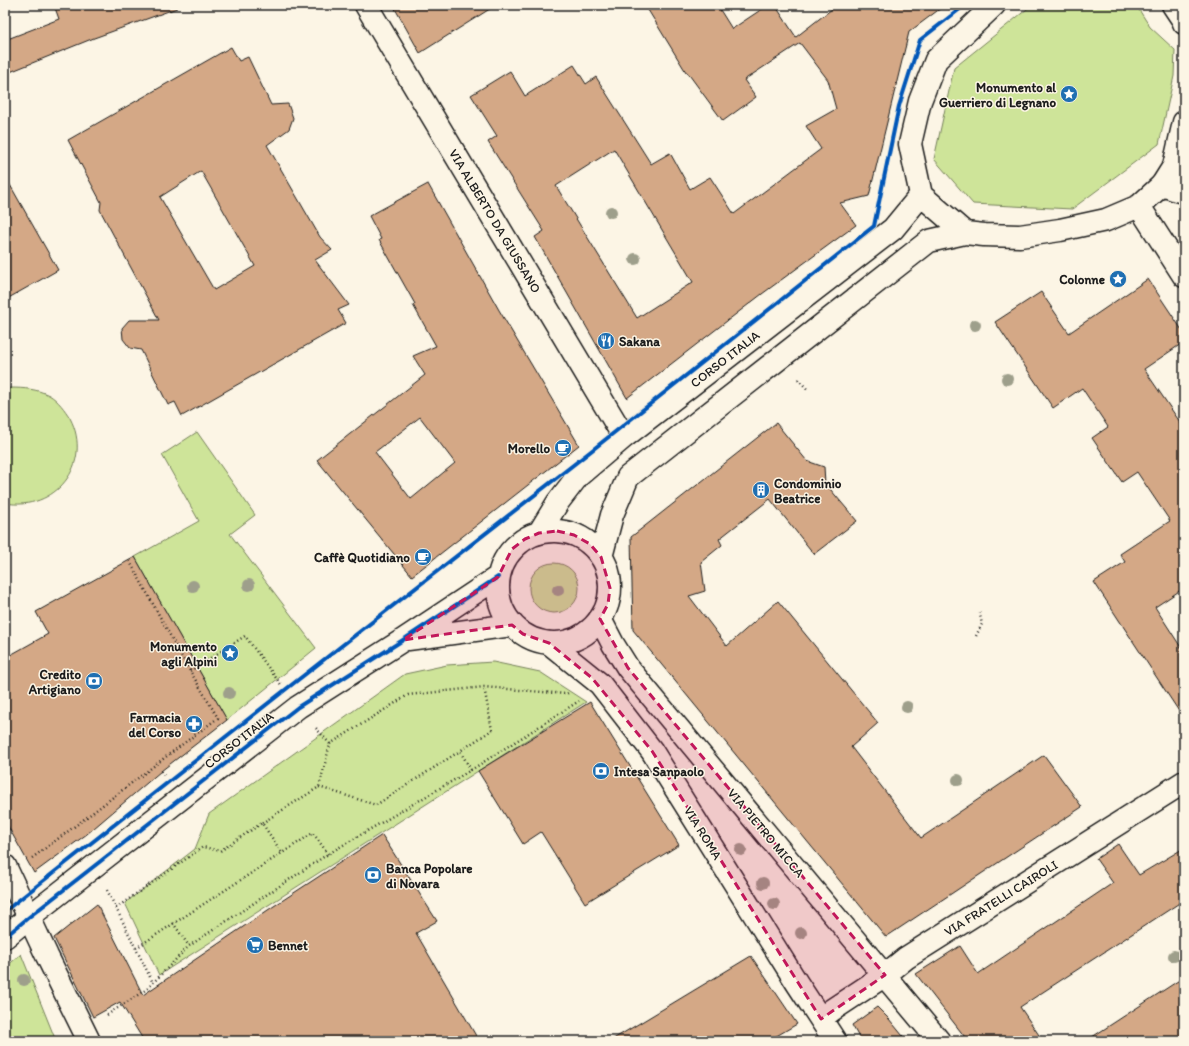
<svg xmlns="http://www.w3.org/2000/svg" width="1189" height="1046" viewBox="0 0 1189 1046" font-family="Itim,sans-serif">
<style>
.green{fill:#cee499;stroke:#75805a}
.building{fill:#d4a886;stroke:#1c1c1c;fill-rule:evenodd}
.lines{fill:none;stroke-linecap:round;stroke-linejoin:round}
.minor-casing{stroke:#1c1c1c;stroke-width:25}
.tertiary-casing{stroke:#1c1c1c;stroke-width:25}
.path{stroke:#1c1c1c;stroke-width:2.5;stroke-dasharray:1 3;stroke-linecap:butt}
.minor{stroke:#fcf5e5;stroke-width:22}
.tertiary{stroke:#fcf5e5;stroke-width:22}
.cycleway-casing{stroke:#fcf5e5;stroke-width:6}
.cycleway{stroke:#0057b8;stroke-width:4}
.tree{fill:#9e9f8b}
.marked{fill:#c2185b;fill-opacity:0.2;stroke:#c2185b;stroke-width:3;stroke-dasharray:8 5;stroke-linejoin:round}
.labels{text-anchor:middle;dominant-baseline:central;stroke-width:3;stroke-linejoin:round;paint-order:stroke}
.poi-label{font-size:13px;font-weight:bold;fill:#1c1c1c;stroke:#fcf5e5;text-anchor:end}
.street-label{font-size:13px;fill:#1c1c1c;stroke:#fcf5e5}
</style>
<rect width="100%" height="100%" fill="#fcf5e5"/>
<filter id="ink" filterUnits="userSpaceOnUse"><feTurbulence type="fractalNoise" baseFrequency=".025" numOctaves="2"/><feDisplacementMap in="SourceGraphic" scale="8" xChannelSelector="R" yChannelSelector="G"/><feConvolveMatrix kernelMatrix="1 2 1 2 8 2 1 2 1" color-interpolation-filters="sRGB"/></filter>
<g filter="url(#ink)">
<path class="green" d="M 1032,5 L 1136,5 L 1150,27 L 1175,50 L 1174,76 L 1159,144 L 1072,209 L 973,204 L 934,159 L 954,68 Z
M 10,388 C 24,388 37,389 49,395 C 58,400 65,410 70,418 C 94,464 55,512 5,503 L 5,390 Z
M 197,432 L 255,515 L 230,534 L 316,648 L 227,720 L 135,557 L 199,521 L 162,455 Z
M529 588a25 25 0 1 1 50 0a25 25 0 1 1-50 0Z
M 493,662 L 540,672 L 586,702 L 159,975 L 125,903 L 195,849 L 209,814 L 405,674 L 447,665 Z
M 21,954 L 56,1041 L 5,1041 L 5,968 Z"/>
<path class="building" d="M 54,5 L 177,5 L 177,8 L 94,38 L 5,74 L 5,40 L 59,19 Z
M 393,5 L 496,5 L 420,53 Z
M 645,5 L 717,5 L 732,29 L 768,5 L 775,5 L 796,37 L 837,5 L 945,5 L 909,32 L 869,196 L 840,203 L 856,225 L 762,294 L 627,398 L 535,237 L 544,231 L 488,142 L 497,136 L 471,95 L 510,71 L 525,96 L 574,65 L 586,84 L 596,77 L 651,164 L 670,153 L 690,189 L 710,177 L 734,214 L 821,149 L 806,126 L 836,109 L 828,80 L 800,43 L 744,80 L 756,97 L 723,121 L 687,72 L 686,72 ZM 614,149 L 693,282 L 637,318 L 556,186 Z
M 231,47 L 239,61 L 248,57 L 271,105 L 288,104 L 293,118 L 289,129 L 267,145 L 320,237 L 332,250 L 315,260 L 349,305 L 338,310 L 346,323 L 182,416 L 175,402 L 168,405 L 141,350 L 130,348 L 123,339 L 122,328 L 129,320 L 159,320 L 100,210 L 101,202 L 68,140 ZM 201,171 L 255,266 L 214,290 L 160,197 Z
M 5,176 L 58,270 L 5,300 Z
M 428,184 L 499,310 L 579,445 L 412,576 L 317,460 L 425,375 L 413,356 L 436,346 L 413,305 L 415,304 L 379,240 L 381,239 L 369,216 ZM 420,417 L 455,463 L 411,499 L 375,452 Z
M 1148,279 L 1184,333 L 1184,342 L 1144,369 L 1184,428 L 1184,588 L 1155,607 L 1184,652 L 1184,719 L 1094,582 L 1125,562 L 1120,554 L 1170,521 L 1137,472 L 1122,482 L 1092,438 L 1108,427 L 1082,388 L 1053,408 L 995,322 L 1041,292 L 1069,333 Z
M 776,423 L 807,461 L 824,467 L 825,483 L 857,521 L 814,554 L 770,499 L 719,539 L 722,545 L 701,562 L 705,591 L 689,596 L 727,646 L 778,601 L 878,723 L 851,747 L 921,838 L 1044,755 L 1082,807 L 886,937 L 633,630 L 631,537 Z
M 135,557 L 227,720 L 161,771 L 87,834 L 34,873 L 5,821 L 5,658 L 48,634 L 36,612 Z
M 590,702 L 679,845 L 585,903 L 541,832 L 523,844 L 478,771 Z
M 382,835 L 437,921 L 416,933 L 479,1041 L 144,1041 L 120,1002 L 93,1017 L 54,938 L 97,904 L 143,995 L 271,908 Z
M 1118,844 L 1139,875 L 1184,848 L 1184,900 L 1020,1007 L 1043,1041 L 968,1041 L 916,974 L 960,946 L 978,974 L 1113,883 L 1096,859 Z
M 751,956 L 797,1024 L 768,1041 L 610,1041 Z
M 1184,977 L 1184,1041 L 1086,1041 Z
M 877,1007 L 889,1019 L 907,1041 L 861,1041 L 852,1025 Z"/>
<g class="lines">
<defs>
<path id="minor" d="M 1162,185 L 1179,191 L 1184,191
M 600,619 L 613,644 L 628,668 L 939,1041
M 549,643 L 600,684 L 652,751 L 797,983 L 835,1041
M 5,866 L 47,956 L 89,1041
M 821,1019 L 832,1010 L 885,975 L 906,958 L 1184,782"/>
<path id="tertiary" d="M 366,5 L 624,437
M 994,5 L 936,60 L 920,101 L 910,144 L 921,195 L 965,233 L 984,235 L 1020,236 L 1060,230 L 1106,220 L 1139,206 L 1162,185 L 1174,166 L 1184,122
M 1173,5 L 1183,20 L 1184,23
M 1139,206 L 1184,276
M498 587a56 56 0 1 1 112 0a56 56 0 1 1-112 0Z
M 539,533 L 558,502 L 578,476 L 624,437 L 893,229 L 921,195
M 601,557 L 612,515 L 628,477 L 929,241 L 965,233
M 408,639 L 512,625
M 5,937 L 29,917 L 298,707 L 403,640 L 498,577"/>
</defs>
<use href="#minor" class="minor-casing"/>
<use href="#tertiary" class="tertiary-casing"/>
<path class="path" d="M 798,379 L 807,389
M 976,636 L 982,624 L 979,611
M 190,671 L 245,636 L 282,686
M 330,744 L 408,695 L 484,687 L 566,694 L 568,693
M 471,770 L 460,751 L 492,730 L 484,687
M 161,771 L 165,777
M 319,787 L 376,805 L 460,751
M 262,823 L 319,787 L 330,744 L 315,727
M 32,858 C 95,812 155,764 218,718 L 183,659 L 129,560
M 107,890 L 153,983
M 116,908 L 203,847 L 220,851 L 262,823 L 282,853
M 173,923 L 189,946
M 136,948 L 313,833 L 328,854
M 107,1015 L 147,989 L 189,946 L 328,854 L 471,770 L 579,701"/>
<use href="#minor" class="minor"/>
<use href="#tertiary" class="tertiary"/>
<defs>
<path id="cycleway" d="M 5,911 L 285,690 L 591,451 L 874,226 L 899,106 L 920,40 L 965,5
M 5,937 L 29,917 L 298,707 L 403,640 L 498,577"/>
</defs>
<use href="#cycleway" class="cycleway-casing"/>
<use href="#cycleway" class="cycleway"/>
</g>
<g class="tree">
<circle cx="611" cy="212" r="6"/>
<circle cx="635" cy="259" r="6"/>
<circle cx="975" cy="325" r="6"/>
<circle cx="1007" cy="379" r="6"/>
<circle cx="249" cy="585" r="6"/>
<circle cx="193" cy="586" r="6"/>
<circle cx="558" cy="590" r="6"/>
<circle cx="229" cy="693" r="6"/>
<circle cx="907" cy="707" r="6"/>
<circle cx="958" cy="780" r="6"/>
<circle cx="741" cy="850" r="6"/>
<circle cx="763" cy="883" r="6"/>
<circle cx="774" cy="904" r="6"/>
<circle cx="801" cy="933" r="6"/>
<circle cx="1174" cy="956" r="6"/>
<circle cx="24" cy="980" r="6"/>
</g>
</g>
<path class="marked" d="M 557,531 L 574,535 L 590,544 L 601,557 L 610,588 L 608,604 L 600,619 L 628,668 L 885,975 L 821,1019 L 652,751 L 592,678 L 549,643 L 523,634 L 512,625 L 403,640 L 498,577 L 512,549 L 525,539 L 539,533 Z"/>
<defs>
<symbol id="sight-disc" viewBox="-11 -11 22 22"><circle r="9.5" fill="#1f6fb2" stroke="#fcf5e5"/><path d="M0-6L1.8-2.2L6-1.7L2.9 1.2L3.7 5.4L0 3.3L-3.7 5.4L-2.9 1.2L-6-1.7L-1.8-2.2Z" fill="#fff"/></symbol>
<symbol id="restaurant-disc" viewBox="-11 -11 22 22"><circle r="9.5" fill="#1f6fb2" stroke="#fcf5e5"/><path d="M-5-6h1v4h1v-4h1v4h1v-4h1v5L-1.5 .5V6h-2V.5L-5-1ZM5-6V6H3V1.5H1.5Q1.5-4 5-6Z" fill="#fff"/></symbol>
<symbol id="cafe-disc" viewBox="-11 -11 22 22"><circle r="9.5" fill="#1f6fb2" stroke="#fcf5e5"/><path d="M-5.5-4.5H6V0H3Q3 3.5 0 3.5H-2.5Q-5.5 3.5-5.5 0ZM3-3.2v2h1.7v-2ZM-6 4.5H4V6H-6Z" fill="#fff"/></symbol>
<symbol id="building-disc" viewBox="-11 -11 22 22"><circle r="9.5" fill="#1f6fb2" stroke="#fcf5e5"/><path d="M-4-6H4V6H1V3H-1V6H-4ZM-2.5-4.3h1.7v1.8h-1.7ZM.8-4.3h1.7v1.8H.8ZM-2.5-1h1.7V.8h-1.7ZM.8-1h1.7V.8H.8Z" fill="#fff"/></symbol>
<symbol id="bank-disc" viewBox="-11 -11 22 22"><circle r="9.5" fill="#1f6fb2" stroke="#fcf5e5"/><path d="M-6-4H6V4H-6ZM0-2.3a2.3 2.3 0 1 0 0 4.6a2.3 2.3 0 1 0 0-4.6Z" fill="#fff"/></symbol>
<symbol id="pharmacy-disc" viewBox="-11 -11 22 22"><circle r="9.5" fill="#1f6fb2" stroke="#fcf5e5"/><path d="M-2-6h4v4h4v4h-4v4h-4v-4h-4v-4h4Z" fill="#fff"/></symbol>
<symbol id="supermarket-disc" viewBox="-11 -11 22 22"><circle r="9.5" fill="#1f6fb2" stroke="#fcf5e5"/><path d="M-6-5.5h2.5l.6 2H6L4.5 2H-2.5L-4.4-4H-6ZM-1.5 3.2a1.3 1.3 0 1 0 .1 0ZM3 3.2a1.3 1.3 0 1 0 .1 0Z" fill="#fff"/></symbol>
</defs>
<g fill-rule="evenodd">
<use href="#sight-disc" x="1059" y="84" width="20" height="20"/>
<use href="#sight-disc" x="1108" y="269" width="20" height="20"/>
<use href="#restaurant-disc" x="596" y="331" width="20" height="20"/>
<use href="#cafe-disc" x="553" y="438" width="20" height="20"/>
<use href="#building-disc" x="751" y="480" width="20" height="20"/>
<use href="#cafe-disc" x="413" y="547" width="20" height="20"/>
<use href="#sight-disc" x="220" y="643" width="20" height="20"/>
<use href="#bank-disc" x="84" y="671" width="20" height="20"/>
<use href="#pharmacy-disc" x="184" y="714" width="20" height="20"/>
<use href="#bank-disc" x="591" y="761" width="20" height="20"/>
<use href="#bank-disc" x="363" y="865" width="20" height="20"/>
<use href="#supermarket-disc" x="245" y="935" width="20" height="20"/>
</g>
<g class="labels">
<g class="poi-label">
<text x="1056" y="87">Monumento al<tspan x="1056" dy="15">Guerriero di Legnano</tspan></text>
<text x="1105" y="279">Colonne</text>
<text x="619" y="341" text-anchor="start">Sakana</text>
<text x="550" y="448">Morello</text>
<text x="774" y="483" text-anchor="start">Condominio<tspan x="774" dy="15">Beatrice</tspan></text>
<text x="410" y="557">Caffè Quotidiano</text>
<text x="217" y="646">Monumento<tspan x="217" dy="15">agli Alpini</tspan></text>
<text x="81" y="674">Credito<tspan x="81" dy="15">Artigiano</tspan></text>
<text x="181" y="717">Farmacia<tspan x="181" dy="15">del Corso</tspan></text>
<text x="614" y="771" text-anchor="start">Intesa Sanpaolo</text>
<text x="386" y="868" text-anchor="start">Banca Popolare<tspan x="386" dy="15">di Novara</tspan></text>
<text x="268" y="945" text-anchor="start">Bennet</text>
</g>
<g class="street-label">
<text transform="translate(495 221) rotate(59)">VIA ALBERTO DA GIUSSANO</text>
<text transform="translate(725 359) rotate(-38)">CORSO ITALIA</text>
<text transform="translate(239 740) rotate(-38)">CORSO ITALIA</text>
<text transform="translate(703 833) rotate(58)">VIA ROMA</text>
<text transform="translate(766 833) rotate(50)">VIA PIETRO MICCA</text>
<text transform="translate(1001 898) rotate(-32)">VIA FRATELLI CAIROLI</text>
</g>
</g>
<rect width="1189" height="1046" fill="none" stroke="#fcf5e5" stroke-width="20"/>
<rect x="10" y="10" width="1169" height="1026" fill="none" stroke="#1c1c1c" stroke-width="1.5" filter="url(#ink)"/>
</svg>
